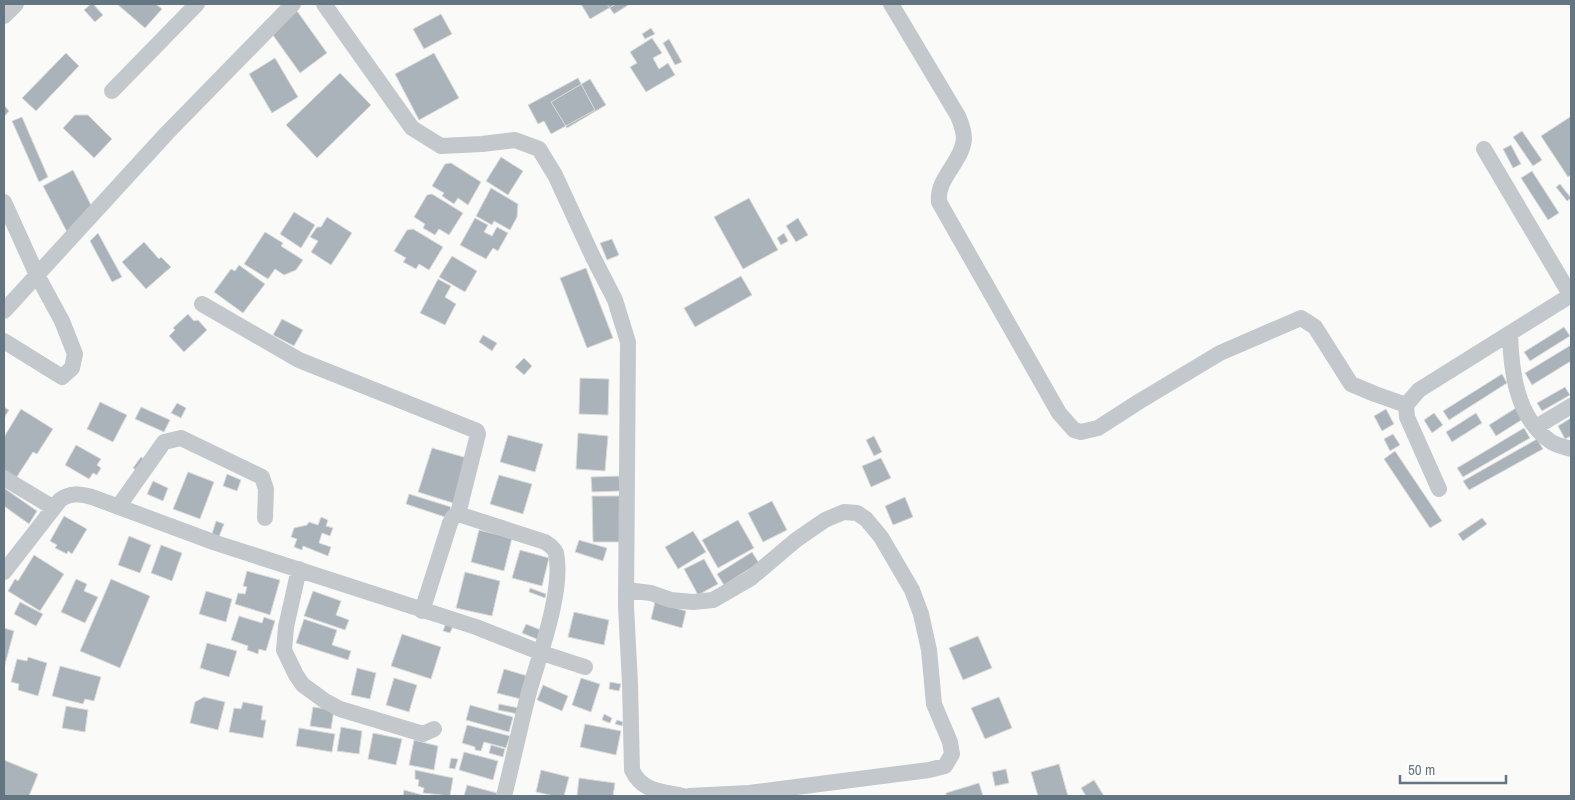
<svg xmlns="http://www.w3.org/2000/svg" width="1575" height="800" viewBox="0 0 1575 800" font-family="'Archivo Narrow',sans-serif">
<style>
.building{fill:#aab3b9;stroke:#dcdcda}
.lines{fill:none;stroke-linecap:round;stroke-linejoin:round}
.minor{stroke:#c3c8cc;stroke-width:16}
</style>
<rect width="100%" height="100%" fill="#fafaf8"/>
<path class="building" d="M 91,4 L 93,4 L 103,15 L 95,22 L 84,10 Z
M 117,4 L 156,4 L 162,9 L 145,28 Z
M 581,4 L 616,4 L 590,19 Z
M 607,4 L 630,4 L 614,14 Z
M 297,11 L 327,53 L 300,73 L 270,31 Z
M 441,14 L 452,34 L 424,49 L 413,29 Z
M 651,28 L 655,34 L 645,39 L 642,34 Z
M 652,38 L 662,53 L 653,58 L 659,69 L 668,63 L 675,75 L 646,92 L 630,67 L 637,63 L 630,52 Z
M 669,39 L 682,62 L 675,65 L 663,43 Z
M 66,53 L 79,66 L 36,111 L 22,98 Z
M 434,53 L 459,98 L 419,120 L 395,74 Z
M 275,58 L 298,97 L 272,113 L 249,74 Z
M 340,73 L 371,105 L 317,158 L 286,125 Z
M 578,78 L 595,110 L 551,134 L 544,121 L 538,124 L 528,105 Z
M 590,79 L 606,105 L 567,128 L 551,102 Z
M 4,105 L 9,111 L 4,117 Z
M 75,115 L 88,115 L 112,139 L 94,158 L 63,128 Z
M 22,117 L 48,177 L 39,182 L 12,121 Z
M 1570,117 L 1571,120 L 1571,175 L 1568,177 L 1541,136 Z
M 1522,131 L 1542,160 L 1533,166 L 1513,137 Z
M 1511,145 L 1521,164 L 1513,168 L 1503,149 Z
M 501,157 L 523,171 L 508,195 L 486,181 Z
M 451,163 L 481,182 L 468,205 L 458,198 L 454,204 L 442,196 L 444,193 L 432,186 L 445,164 Z
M 73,170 L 91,205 L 67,232 L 43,186 Z
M 1532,171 L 1559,213 L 1548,220 L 1521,178 Z
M 1560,184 L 1571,198 L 1567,201 L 1556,187 Z
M 491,188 L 518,204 L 517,217 L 510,230 L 494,221 L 492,225 L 476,216 Z
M 432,194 L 463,213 L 449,235 L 439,229 L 435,235 L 423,228 L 425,224 L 414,217 L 427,195 Z
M 749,198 L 778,250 L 743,269 L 714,217 Z
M 294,212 L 315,225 L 301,248 L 280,234 Z
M 327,217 L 352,233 L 331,265 L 311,252 L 318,241 L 310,237 L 317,227 L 321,227 Z
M 475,218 L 488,225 L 484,232 L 492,236 L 497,227 L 508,233 L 498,251 L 493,248 L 486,259 L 460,245 Z
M 798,218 L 808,235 L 796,242 L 786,226 Z
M 413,229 L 443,247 L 429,270 L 419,264 L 416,269 L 403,262 L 406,258 L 394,251 L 407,230 Z
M 265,232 L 283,243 L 281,246 L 303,260 L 296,270 L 284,275 L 275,269 L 268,279 L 244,264 Z
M 98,233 L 122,277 L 112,282 L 90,241 Z
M 784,233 L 788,241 L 781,245 L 777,238 Z
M 612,239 L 619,255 L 607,260 L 600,243 Z
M 144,242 L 159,259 L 161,257 L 171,267 L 146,289 L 122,262 Z
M 452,256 L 477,271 L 465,292 L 439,277 Z
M 239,265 L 265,284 L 243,313 L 214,292 L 231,269 L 235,271 Z
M 586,268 L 613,338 L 587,348 L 560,278 Z
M 741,276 L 752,295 L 695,327 L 684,308 Z
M 438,279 L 451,286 L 445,297 L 456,304 L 445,325 L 420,313 Z
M 188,314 L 194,321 L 198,320 L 207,330 L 184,352 L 169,336 L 175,330 L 173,328 Z
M 282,319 L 303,330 L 294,346 L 273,335 Z
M 1564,327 L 1570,336 L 1530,361 L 1524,352 Z
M 483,335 L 497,343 L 492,351 L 479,342 Z
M 1571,345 L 1571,361 L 1532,385 L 1525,373 Z
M 524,358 L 532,366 L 524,375 L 515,367 Z
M 1502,374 L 1507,383 L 1449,420 L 1443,411 Z
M 580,378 L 609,379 L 608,415 L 579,414 Z
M 1565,387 L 1570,395 L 1542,411 L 1537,403 Z
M 100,402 L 127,415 L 113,442 L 87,429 Z
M 177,403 L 186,408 L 181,418 L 171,413 Z
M 4,407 L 9,410 L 4,418 Z
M 141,407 L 170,420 L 164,432 L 135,419 Z
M 1516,408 L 1523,419 L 1496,436 L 1489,425 Z
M 21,409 L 53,429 L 37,454 L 33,452 L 16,478 L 4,470 L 4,437 Z
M 1386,409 L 1394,424 L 1382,431 L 1374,416 Z
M 1434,413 L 1443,425 L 1432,433 L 1424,420 Z
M 1476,413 L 1482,423 L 1452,442 L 1446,432 Z
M 1571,418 L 1571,436 L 1565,439 L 1558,426 Z
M 1524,428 L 1530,438 L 1463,477 L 1457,468 Z
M 578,433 L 608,436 L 605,471 L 576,469 Z
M 1393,434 L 1400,445 L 1390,451 L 1384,439 Z
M 508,435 L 543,444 L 535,472 L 500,462 Z
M 874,436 L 882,452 L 874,456 L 866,440 Z
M 1537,439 L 1543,449 L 1469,490 L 1463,481 Z
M 76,445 L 101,459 L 97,465 L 101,468 L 97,475 L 93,473 L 89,479 L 65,465 Z
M 432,448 L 467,458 L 453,503 L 418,492 Z
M 1395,451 L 1442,521 L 1430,528 L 1384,459 Z
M 141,457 L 145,460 L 138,471 L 133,468 Z
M 881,458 L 891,478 L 871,487 L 862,466 Z
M 188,472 L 214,482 L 200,519 L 173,509 Z
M 227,474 L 241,480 L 237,491 L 223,486 Z
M 499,475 L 532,484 L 523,514 L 490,504 Z
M 619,476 L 620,491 L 592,492 L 591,477 Z
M 153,481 L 168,488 L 163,501 L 147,494 Z
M 4,488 L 37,511 L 29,524 L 4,506 Z
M 409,494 L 451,507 L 448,518 L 406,504 Z
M 592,496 L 620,496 L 621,542 L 593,542 Z
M 905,497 L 913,517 L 893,525 L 885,506 Z
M 772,501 L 787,530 L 763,542 L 748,513 Z
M 64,516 L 87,529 L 72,554 L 68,551 L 67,554 L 55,548 L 57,545 L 50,541 Z
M 321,517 L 328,520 L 326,526 L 333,528 L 330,536 L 322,533 L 319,543 L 331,547 L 328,556 L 303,546 L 302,550 L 294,547 L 297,539 L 291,537 L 294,528 L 307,525 L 309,522 L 318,525 Z
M 1482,518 L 1487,524 L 1463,541 L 1458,534 Z
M 738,520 L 754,548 L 718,568 L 702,540 Z
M 216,521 L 224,524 L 218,539 L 211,537 Z
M 479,530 L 512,538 L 504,571 L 471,562 Z
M 693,531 L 706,552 L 678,569 L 665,547 Z
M 129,536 L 151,545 L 140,573 L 118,565 Z
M 579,540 L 607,548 L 603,561 L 575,552 Z
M 161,545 L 182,553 L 172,581 L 151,573 Z
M 520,550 L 549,558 L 542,586 L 512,578 Z
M 752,552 L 759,563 L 724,585 L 717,574 Z
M 34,555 L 64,574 L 40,611 L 8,591 L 15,579 L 18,581 Z
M 704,559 L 718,584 L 698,595 L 684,569 Z
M 247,571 L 280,580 L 270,615 L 235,604 L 238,593 L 245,594 L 247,587 L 243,586 Z
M 465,572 L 500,581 L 492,616 L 456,608 Z
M 76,579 L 87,584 L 84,591 L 98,597 L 85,623 L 61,612 Z
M 111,579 L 150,596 L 120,668 L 80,651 Z
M 530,588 L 546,594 L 545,598 L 529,592 Z
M 206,591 L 232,599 L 226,622 L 199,614 Z
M 313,591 L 341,601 L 336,615 L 349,620 L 345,630 L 304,616 Z
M 20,602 L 43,614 L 36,626 L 14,614 Z
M 655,602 L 686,611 L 682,628 L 651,619 Z
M 574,612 L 609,620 L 604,645 L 568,637 Z
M 239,616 L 262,623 L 264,617 L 275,621 L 266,651 L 259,649 L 258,654 L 247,650 L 248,646 L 231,640 Z
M 304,619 L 337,630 L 332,645 L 351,651 L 348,660 L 296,643 Z
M 446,623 L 453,626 L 450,633 L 443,631 Z
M 526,624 L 543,631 L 539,640 L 522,633 Z
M 4,628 L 14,631 L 4,668 Z
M 402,634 L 441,647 L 431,679 L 391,666 Z
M 978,636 L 992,668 L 963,680 L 949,648 Z
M 207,643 L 237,651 L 229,677 L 200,668 Z
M 28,657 L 47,663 L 38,696 L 18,690 L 19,684 L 11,682 L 17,659 L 27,661 Z
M 60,666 L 101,677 L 94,701 L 85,699 L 83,704 L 52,696 Z
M 357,668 L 376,673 L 370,699 L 351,695 Z
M 504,669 L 531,677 L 524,700 L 497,693 Z
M 394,678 L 417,685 L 409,712 L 386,705 Z
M 581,678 L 600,684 L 591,712 L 572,705 Z
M 610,682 L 621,684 L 619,691 L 609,689 Z
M 543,685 L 568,696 L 562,711 L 537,700 Z
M 204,697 L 225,702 L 218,730 L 190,723 L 195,702 Z
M 999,697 L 1012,728 L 985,739 L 971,708 Z
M 243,702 L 263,706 L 261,720 L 266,720 L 263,738 L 229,732 L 234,708 L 241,709 Z
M 499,704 L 519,708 L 518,714 L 498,710 Z
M 470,705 L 513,717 L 509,732 L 466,720 Z
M 66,706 L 88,710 L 85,732 L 62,728 Z
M 313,707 L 334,710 L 331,729 L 310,726 Z
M 604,714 L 612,718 L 610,723 L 602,720 Z
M 617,720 L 623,722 L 622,726 L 615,724 Z
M 585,724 L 621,731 L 616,755 L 580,747 Z
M 467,725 L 510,736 L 506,748 L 484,742 L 481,751 L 475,750 L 475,747 L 462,743 Z
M 341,727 L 362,731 L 359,754 L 337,751 Z
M 299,728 L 335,734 L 332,752 L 296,746 Z
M 373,733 L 402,739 L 396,765 L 368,759 Z
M 414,740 L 438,746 L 434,770 L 409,765 Z
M 491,745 L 505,749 L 503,757 L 489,753 Z
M 464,752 L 498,761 L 493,780 L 459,770 Z
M 451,758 L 458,759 L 455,769 L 449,768 Z
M 4,760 L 38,774 L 29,796 L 4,796 Z
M 1059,764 L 1068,796 L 1038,796 L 1031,772 Z
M 1006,769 L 1009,783 L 995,786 L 992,772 Z
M 415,770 L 453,778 L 450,796 L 423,793 L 424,788 L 418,786 L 419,780 L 415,779 Z
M 541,770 L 569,777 L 564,796 L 554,796 L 536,792 Z
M 579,778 L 615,783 L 613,796 L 577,796 Z
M 1094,780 L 1104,796 L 1086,796 L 1081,788 Z
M 979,783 L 983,796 L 946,796 L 946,793 Z
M 467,785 L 497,793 L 497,796 L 464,796 Z
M 404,790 L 426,796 L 403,796 Z"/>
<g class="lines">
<path class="minor" d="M 324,4 L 412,128 L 441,146 L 482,144 L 515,140 L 539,149 L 555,175 L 592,255 L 615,300 L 628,342 L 626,606 L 630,684 L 632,770 C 642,792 662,791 683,796
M 891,4 L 958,116 C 961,123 964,131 964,139 C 962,162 936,179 939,202 L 1059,413 L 1074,430 L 1081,432 L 1098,428 L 1140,401 L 1220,353 L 1301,318 L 1315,327 L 1351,384 L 1375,394 L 1406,405
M 4,16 L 16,4
M 112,91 L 197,4
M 1484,149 L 1571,296
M 4,202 L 37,275 L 62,321 L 75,354 L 72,368 L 62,377 L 4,341
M 202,304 L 299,360 L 477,431 L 478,434 L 458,514 L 453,517 L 450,523 L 422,611
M 4,311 L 167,133 L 293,4
M 1510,333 C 1511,370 1516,417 1550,441 C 1555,445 1565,447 1571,449
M 1536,427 L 1571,406
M 4,478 L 54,508
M 1439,489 L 1407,417 L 1406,405 L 1419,390 L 1571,295
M 118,507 L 164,442 L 181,438 L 262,477 L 266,489 L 265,518
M 458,514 L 545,542 C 550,545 554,548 556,553 C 564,590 539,656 529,692 C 520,726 513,761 504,796
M 299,569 L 286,627 L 284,650 L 296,675 L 303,685 L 325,701 L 340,709 L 423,734 L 434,729
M 4,572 L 60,500 C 71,492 79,494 92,497 L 216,543 L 476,627 L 542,653 L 585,667
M 626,590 L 651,593 L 671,600 L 693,602 L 713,600 L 751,578 L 796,540 L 825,520 L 844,512 L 857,513 L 866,519 L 881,537 L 912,590 L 921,614 L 929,650 L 934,704 L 950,742 L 952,754 L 945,766 L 929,770 L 749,793 L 689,796"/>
</g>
<rect width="1575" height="800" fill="none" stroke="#657683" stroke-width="10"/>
<path d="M1400 775v8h106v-8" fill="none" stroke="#657683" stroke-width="2.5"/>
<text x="1408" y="775" font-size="15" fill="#657683" stroke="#ffffff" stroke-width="4" paint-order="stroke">50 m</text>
</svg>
